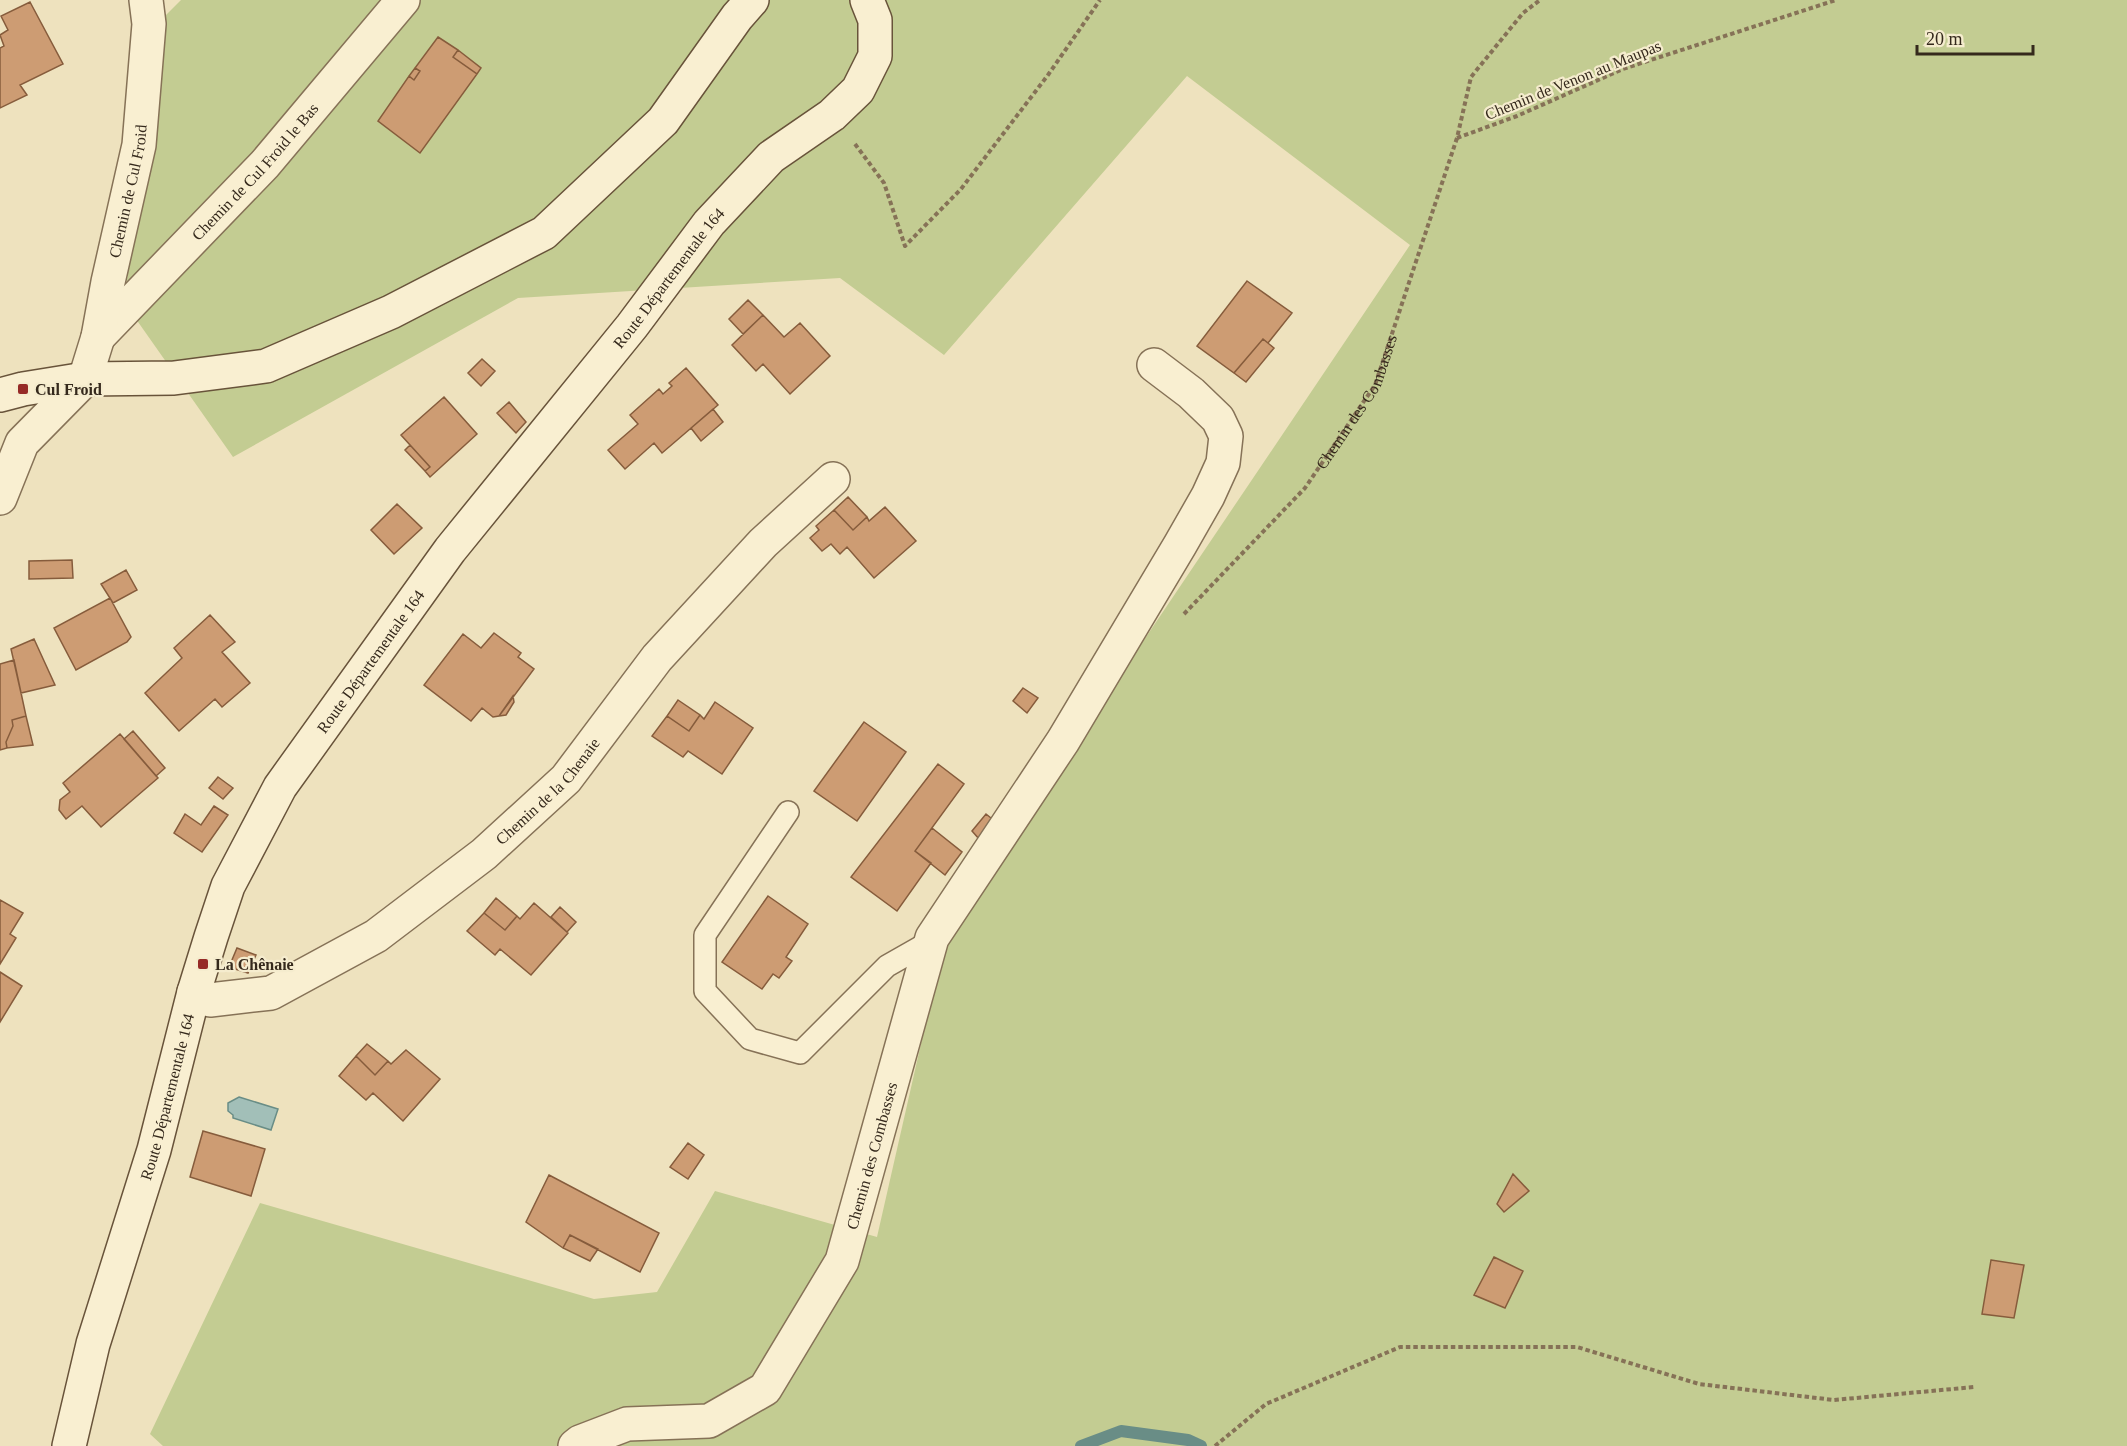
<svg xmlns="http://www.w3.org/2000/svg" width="2127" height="1446" viewBox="0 0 2127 1446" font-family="Georgia,serif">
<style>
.green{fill:#c3cc92}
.water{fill:#a2bfb8;stroke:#698d86;stroke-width:1.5}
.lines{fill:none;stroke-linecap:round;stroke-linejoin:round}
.stream{stroke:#698d86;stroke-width:12}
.building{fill:#cd9c73;stroke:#865c3c;stroke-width:1.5}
.lane-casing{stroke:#867257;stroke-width:24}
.street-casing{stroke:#867257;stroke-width:36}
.secondary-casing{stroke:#68533a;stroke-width:36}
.path{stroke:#867257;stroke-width:4;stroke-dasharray:4.5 3;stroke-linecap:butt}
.lane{stroke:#f9efd1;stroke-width:21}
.street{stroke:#f9efd1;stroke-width:33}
.secondary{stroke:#f9efd1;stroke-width:33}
.poi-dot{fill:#962a26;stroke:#f5ecce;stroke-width:2}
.labels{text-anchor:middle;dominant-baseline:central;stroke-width:4.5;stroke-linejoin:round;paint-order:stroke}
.street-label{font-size:16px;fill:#35291c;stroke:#f5ecce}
.poi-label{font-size:16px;font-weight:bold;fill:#35291c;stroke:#f5ecce;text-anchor:start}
</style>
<rect width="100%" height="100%" fill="#eee2be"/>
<path class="green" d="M 181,0 L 2127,0 L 2127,1446 L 163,1446 L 150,1434 L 260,1203 L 594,1299 L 657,1292 L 715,1191 L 877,1237 L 946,934 L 1410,245 L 1187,76 L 944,355 L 840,278 L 518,298 L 233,457 L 124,302 L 163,18 Z"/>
<path class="water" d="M 239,1097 L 278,1109 L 271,1130 L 233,1118 L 233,1115 L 228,1111 L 228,1103 Z"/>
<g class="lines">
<path class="stream" d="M 1081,1446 L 1121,1431 L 1188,1440 L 1201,1446"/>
</g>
<path class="building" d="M 30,2 L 63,64 L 20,85 L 27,95 L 0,108 L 0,48 L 4,46 L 0,35 L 8,30 L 1,16 Z
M 438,37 L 458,50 L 453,57 L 477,74 L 420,153 L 378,121 L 409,76 L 414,80 L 420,71 L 415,68 Z
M 458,50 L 481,68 L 477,74 L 453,57 Z
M 415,68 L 420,71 L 414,80 L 409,76 Z
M 1247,281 L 1292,313 L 1268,343 L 1263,339 L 1234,373 L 1197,346 Z
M 748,300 L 763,315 L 743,334 L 729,319 Z
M 763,315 L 784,337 L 800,323 L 830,356 L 790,394 L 763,364 L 756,371 L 732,345 Z
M 1263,339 L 1274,348 L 1246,382 L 1234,373 Z
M 482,359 L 495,371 L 481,386 L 468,373 Z
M 686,368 L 718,405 L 662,453 L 654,443 L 625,469 L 608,450 L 638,424 L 630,415 L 659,389 L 663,394 L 672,386 L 669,383 Z
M 444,397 L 477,434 L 430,477 L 425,471 L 430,467 L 401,435 Z
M 509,402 L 526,422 L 516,433 L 497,413 Z
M 713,409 L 723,422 L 701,441 L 691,428 Z
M 410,445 L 430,467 L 425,471 L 405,450 Z
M 848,497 L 867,517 L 853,530 L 834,510 Z
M 397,504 L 422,528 L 394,554 L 371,530 Z
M 885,507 L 916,541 L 874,578 L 847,547 L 840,554 L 831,544 L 822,551 L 810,538 L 819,530 L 816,526 L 834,510 L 853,530 L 867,517 L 869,521 Z
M 72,560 L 73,578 L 29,579 L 29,561 Z
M 126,570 L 137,590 L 113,603 L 101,584 Z
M 110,598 L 131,637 L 127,642 L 76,670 L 54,628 Z
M 210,615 L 235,642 L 222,652 L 250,683 L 222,707 L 215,699 L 179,731 L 145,693 L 182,658 L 174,648 Z
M 494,633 L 521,653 L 518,657 L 534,669 L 499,716 L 493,717 L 482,708 L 471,721 L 424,685 L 463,634 L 481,648 Z
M 34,639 L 55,685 L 21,693 L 11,649 Z
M 14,660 L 26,716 L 12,720 L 13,726 L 6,742 L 7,748 L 0,750 L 0,664 Z
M 1023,688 L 1038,698 L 1027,713 L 1013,701 Z
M 513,696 L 514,702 L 506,715 L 499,716 Z
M 678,700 L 700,715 L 689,731 L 667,716 Z
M 715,702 L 753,728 L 722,774 L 688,751 L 683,757 L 652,736 L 667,716 L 689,731 L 700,715 L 704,719 Z
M 26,716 L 33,745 L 7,748 L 6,742 L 13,726 L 12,720 Z
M 864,722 L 906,752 L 857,821 L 814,791 Z
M 133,731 L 165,768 L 156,776 L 124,739 Z
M 120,734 L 158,778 L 101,827 L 82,806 L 66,819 L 59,810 L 60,800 L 70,792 L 63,783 Z
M 938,764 L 964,784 L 915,851 L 931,863 L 897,911 L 851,877 Z
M 218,777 L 233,788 L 223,799 L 209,788 Z
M 214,806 L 228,815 L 202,852 L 174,833 L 185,814 L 201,825 Z
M 986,814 L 996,822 L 980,840 L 972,831 Z
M 932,828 L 962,852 L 945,875 L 915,851 Z
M 768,896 L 808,924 L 786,957 L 792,961 L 779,978 L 773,974 L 762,989 L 722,962 Z
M 496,898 L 517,916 L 505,930 L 484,913 Z
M 0,900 L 23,913 L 10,934 L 16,938 L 0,964 Z
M 534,903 L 568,933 L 531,975 L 500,949 L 495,955 L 467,931 L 484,913 L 505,930 L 517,916 L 520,919 Z
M 560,907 L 576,922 L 567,932 L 551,917 Z
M 237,948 L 256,955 L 248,973 L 229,967 Z
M 0,972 L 22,986 L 0,1022 Z
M 367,1044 L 388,1061 L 375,1075 L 356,1056 Z
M 406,1050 L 440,1079 L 403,1121 L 373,1093 L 366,1100 L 339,1076 L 356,1056 L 375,1075 L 388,1061 L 391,1064 Z
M 203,1131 L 265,1149 L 251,1196 L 190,1177 Z
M 688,1143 L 704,1155 L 688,1179 L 670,1167 Z
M 1513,1174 L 1529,1191 L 1504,1212 L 1497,1204 Z
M 549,1175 L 659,1233 L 640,1272 L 570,1235 L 563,1248 L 526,1222 Z
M 570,1235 L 598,1249 L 590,1261 L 563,1248 Z
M 1494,1257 L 1523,1271 L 1505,1308 L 1474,1295 Z
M 1991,1260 L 2024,1265 L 2014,1318 L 1982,1314 Z"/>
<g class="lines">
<defs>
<path id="lane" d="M 788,812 L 705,935 L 705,991 L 750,1039 L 800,1053 L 887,966 L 931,941"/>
<g id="street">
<path id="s2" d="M 98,337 L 265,164 L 403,0"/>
<path id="s3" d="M 0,498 L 22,443 L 85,379 L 98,337 L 108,282 L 139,145 L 149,24 L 146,0"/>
<path id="s4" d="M 194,992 L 210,1000 L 271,993 L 376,936 L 484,854 L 566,779 L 657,658 L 763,543 L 833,479"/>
<path id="s5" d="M 575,1446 L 580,1442 L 627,1424 L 709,1421 L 765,1389 L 842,1261 L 932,938 L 1063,741 L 1180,545 L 1208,496 L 1223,463 L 1226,436 L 1218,419 L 1191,393 L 1154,365"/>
</g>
<g id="secondary">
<path d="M 0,395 L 23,389 L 85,379 L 174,378 L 266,366 L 391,312 L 544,233 L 663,121 L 737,17 L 752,0"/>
<path id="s6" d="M 69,1446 L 93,1344 L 154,1150 L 194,992 L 211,937 L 228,886 L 280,787 L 450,550 L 632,326 L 709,223 L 771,157 L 832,115 L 858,90 L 875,56 L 875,20 L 867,0"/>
</g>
</defs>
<use href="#lane" class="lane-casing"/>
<use href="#street" class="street-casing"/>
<use href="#secondary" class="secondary-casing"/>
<g class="path">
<path d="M 1457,138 L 1517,116 L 1623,69 L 1836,0"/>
<path d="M 855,144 L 884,183 L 905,246 L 961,189 L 1048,75 L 1100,0"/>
<path id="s1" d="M 1184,614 L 1305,488 L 1375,385 L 1457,138 L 1471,77 L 1523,13 L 1540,0"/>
<path d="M 1215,1446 L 1266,1404 L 1400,1347 L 1577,1347 L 1699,1384 L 1834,1400 L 1974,1387"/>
</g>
<use href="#lane" class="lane"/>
<use href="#street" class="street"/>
<use href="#secondary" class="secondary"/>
</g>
<g class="poi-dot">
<rect x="17" y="383" width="12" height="12" rx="3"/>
<rect x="197" y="958" width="12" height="12" rx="3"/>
</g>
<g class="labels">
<g class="street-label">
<text transform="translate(1573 80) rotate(-22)">Chemin de Venon au Maupas</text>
<text stroke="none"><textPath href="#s2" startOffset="228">Chemin de Cul Froid le Bas</textPath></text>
<text stroke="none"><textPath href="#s3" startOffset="342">Chemin de Cul Froid</textPath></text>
<text stroke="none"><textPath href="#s6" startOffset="1335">Route Départementale 164</textPath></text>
<text stroke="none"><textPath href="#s1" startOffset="276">Chemin des Combasses</textPath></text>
<text stroke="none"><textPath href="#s6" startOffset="849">Route Départementale 164</textPath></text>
<text stroke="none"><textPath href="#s4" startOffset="424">Chemin de la Chenaie</textPath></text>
<text stroke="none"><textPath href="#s6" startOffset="363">Route Départementale 164</textPath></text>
<text stroke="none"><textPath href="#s5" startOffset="462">Chemin des Combasses</textPath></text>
</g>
<g class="poi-label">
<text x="35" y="389">Cul Froid</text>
<text x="215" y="964">La Chênaie</text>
</g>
</g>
<path d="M1917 45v9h116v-9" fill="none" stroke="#35291c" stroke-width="3"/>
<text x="1926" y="45" font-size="18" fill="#35291c" stroke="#f5ecce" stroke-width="4.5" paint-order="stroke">20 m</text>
</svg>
